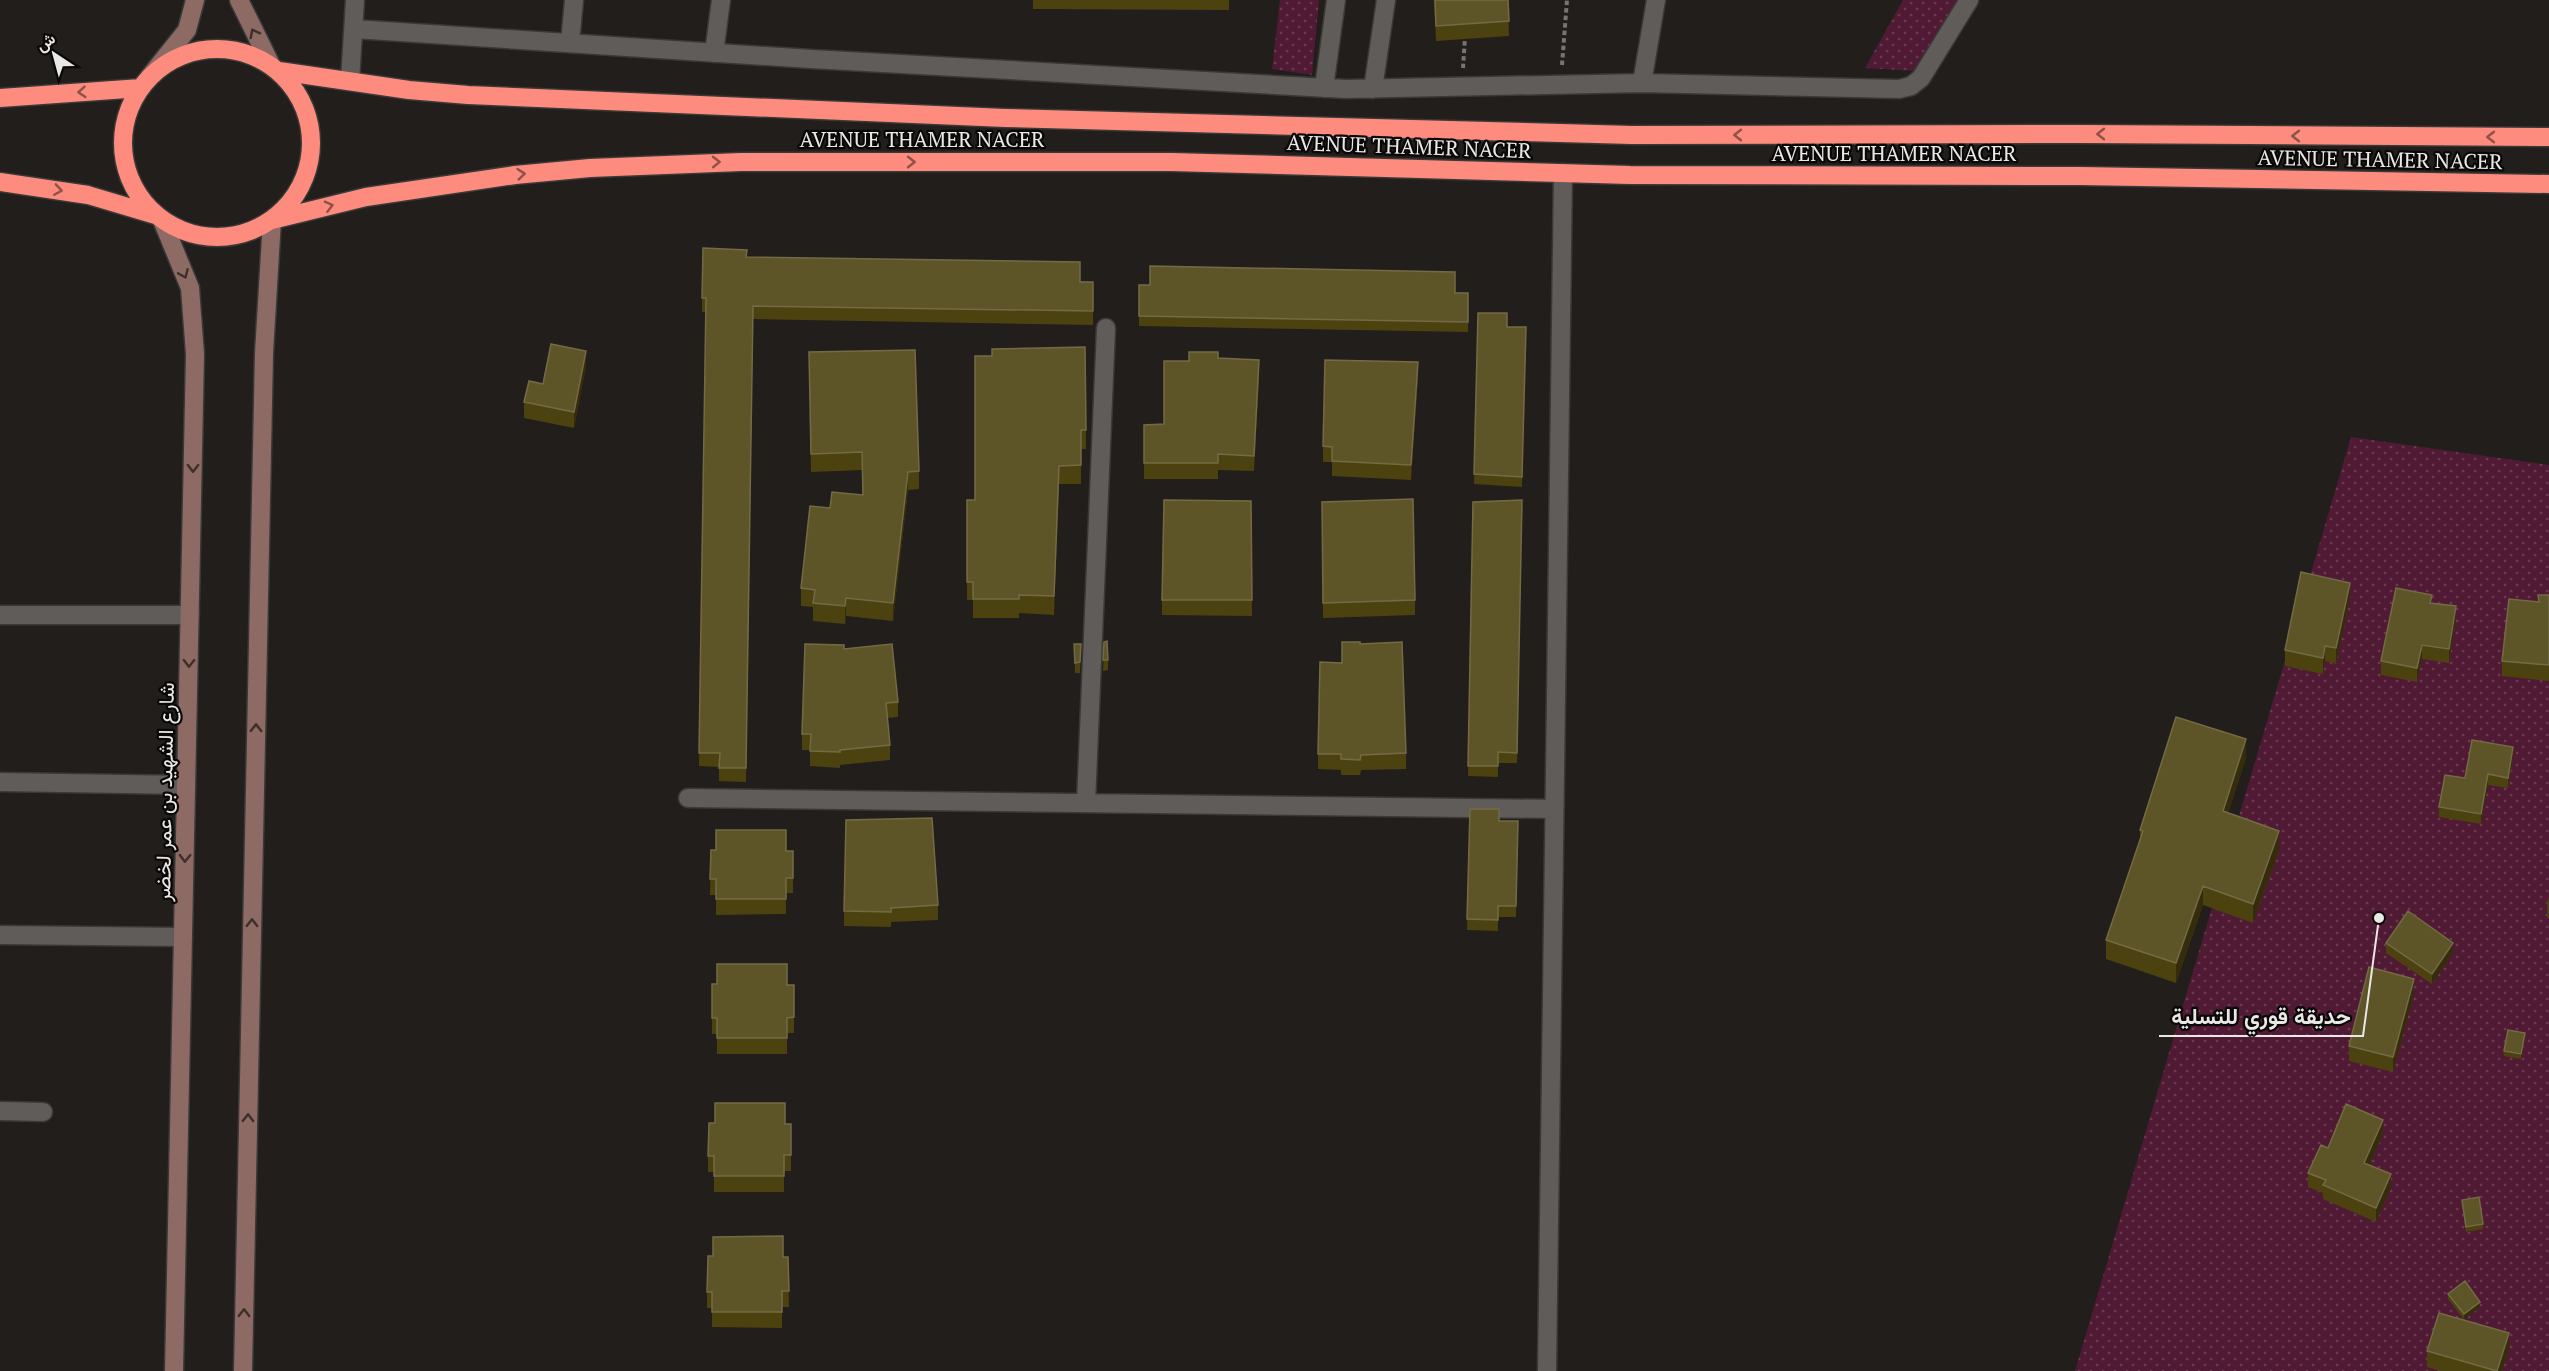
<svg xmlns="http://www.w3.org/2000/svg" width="2549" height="1371" viewBox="0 0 2549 1371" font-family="'PT Serif',Vazirmatn,serif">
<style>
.grass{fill:url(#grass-dots)}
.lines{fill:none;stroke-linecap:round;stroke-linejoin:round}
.street-casing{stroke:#3b3937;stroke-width:21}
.secondary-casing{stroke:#3b3937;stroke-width:21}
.highway-casing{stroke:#3b3937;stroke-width:21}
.path{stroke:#777572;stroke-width:4;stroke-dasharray:4.5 3;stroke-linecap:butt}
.street{stroke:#5f5c59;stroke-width:18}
.secondary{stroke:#8e6a64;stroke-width:18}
.highway{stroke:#fd8c7e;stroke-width:18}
.wall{fill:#4c4210}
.shaded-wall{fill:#342c0b}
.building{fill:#5d5427;stroke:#736b45;stroke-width:1.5}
.oneway{stroke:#3e2f2c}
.oneway2{stroke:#8f5148}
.labels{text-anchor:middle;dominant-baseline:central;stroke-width:4.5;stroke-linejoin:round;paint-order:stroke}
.street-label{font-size:21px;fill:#eae8e6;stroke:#090807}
.leader{fill:none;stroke:#eae8e6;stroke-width:2}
.callout-dot{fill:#eae8e6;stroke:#090807;stroke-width:2}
.callout-label{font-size:22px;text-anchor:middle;font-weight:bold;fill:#eae8e6;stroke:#090807;stroke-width:4.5;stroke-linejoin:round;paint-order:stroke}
</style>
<defs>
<pattern id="grass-dots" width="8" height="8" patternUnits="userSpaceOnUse" patternTransform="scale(1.5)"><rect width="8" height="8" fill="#501a34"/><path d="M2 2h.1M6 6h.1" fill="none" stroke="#693b51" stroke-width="1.8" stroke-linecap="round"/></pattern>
</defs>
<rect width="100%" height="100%" fill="#211e1b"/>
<path class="grass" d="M 1280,0 L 1319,0 L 1312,75 L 1272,69 Z
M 1903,0 L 1958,0 L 1917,71 L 1865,68 Z
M 2351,437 L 2549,465 L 2549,1371 L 2075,1371 Z"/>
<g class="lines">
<defs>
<path id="street" d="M 354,29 L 811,59 L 1346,89 L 1642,83 L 1899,89 L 1911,86 L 1921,78 L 1969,0
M 570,43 L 574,0
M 714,53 L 721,0
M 350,81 L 355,0
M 1642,83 L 1656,0
M 1324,88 L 1336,0
M 1373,89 L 1386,0
M 0,615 L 190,615
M 0,782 L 186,785
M 688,798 L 1554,809
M 1086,803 L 1106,328
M 0,935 L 183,937
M 0,1111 L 43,1112
M 1547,1371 L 1563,173"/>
<path id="secondary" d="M 239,0 L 271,65
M 147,80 L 187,30 L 195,0
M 162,220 L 190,288 L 195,354 L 174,1371
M 243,1371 L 264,353 L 272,220"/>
<path id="highway" d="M123 143a94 94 0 1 1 188 0a94 94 0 1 1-188 0Z
M 279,71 L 409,90 L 468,95 L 1005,118 L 1632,135 L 2084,134 L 2549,137
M 0,98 L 141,88
M 0,182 L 88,195 L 155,215
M 272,220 L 366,197 L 515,175 L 590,168 L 741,162 L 1171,162 L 1630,175 L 2080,176 L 2549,184"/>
</defs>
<use href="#street" class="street-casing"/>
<use href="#secondary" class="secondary-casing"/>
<use href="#highway" class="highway-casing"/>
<path class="path" d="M 1562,65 L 1567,0
M 1463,68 L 1465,37"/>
<use href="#street" class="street"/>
<use href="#secondary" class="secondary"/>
<use href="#highway" class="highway"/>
</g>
<path class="wall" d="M 1033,0 L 1229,0 L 1229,10 L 1033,9 Z
M 1434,0 L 1508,0 L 1509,36 L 1436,41 Z
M 747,257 L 1093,282 L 1093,325 L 753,319 L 746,782 L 719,781 L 719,767 L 699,766 L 706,312 L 702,312 L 702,298 Z
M 1139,285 L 1468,293 L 1468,332 L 1139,326 Z
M 1478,313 L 1507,327 L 1526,327 L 1522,487 L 1474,484 Z
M 1085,347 L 1086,449 L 1081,449 L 1081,484 L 1059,484 L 1054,615 L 1019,613 L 1019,618 L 973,618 L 973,600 L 967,600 L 967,500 L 975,500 L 992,356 Z
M 809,352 L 919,471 L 919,489 L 908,490 L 893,621 L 846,616 L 845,624 L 813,621 L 813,607 L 801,606 L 801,588 L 830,508 L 862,495 L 862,470 L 811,472 Z
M 1218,358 L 1259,376 L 1254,471 L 1218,470 L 1218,479 L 1144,479 L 1144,425 L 1164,424 L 1189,361 Z
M 586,366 L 574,428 L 524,418 L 524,402 L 543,384 Z
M 1418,377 L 1411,480 L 1332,476 L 1332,462 L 1323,462 L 1323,446 Z
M 1522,500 L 1517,763 L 1498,763 L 1498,777 L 1468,776 L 1473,502 Z
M 1251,501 L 1252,616 L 1162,615 L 1162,600 Z
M 1322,502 L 1415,600 L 1415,615 L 1323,618 Z
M 2538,595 L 2549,595 L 2549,681 L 2502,676 L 2502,661 L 2538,602 Z
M 2350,598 L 2336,664 L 2325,661 L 2323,674 L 2285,666 L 2285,650 Z
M 2432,603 L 2456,620 L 2449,663 L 2422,659 L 2417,682 L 2381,675 L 2381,661 Z
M 1104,642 L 1108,660 L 1108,670 L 1103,671 Z
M 1074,644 L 1081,644 L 1080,673 L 1075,673 Z
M 1360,644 L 1406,753 L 1406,769 L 1361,770 L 1360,775 L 1341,775 L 1341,770 L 1318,769 L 1318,754 L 1342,663 Z
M 844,649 L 898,702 L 898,717 L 887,718 L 890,745 L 890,760 L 840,765 L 840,768 L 810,766 L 810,750 L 802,750 L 802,734 Z
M 2246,758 L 2228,813 L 2279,850 L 2253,923 L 2203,905 L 2176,983 L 2106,959 L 2106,940 L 2140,841 L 2140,830 Z
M 2513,758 L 2508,788 L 2488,785 L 2481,824 L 2439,817 L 2439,807 L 2465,778 Z
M 1470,809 L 1499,821 L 1518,821 L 1516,917 L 1498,917 L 1498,931 L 1467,930 Z
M 711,850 L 793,851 L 793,893 L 786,893 L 786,914 L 716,915 L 716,895 L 710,895 Z
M 2549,897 L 2549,918 L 2547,918 L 2547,902 Z
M 938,905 L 938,920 L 891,922 L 891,927 L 844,926 L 844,911 Z
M 2386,943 L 2453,953 L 2432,984 L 2386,953 Z
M 712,984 L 794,985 L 794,1033 L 787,1033 L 787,1054 L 717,1054 L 717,1034 L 712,1034 Z
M 2414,994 L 2393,1072 L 2349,1061 L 2349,1046 Z
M 2525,1038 L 2521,1059 L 2504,1056 L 2504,1051 Z
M 785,1124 L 791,1140 L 791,1171 L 784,1171 L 784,1192 L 714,1192 L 714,1172 L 708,1172 L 708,1156 Z
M 2383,1134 L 2369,1165 L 2391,1188 L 2376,1222 L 2323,1199 L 2323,1193 L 2308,1187 L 2308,1173 L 2328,1148 Z
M 2462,1200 L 2483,1224 L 2483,1229 L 2466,1232 Z
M 783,1257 L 788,1257 L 789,1307 L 782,1307 L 782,1328 L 712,1327 L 712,1308 L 707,1308 L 707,1292 Z
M 2448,1294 L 2480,1307 L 2464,1320 L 2448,1299 Z
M 2509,1349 L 2502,1371 L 2441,1371 L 2427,1367 L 2427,1351 Z"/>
<path class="shaded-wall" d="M 586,351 L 586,366 L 574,428 L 574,412 Z
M 1259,360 L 1259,376 L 1254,471 L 1254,456 Z
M 1418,362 L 1418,377 L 1411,480 L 1411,465 Z
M 1059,466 L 1059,484 L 1054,615 L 1054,596 Z
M 908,472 L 908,490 L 893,621 L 893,603 Z
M 2350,583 L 2350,598 L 2336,664 L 2336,648 Z
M 846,598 L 846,616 L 845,624 L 845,606 Z
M 2456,606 L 2456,620 L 2449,663 L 2449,649 Z
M 2422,645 L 2422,659 L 2417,682 L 2417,668 Z
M 2325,646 L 2325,661 L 2323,674 L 2323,658 Z
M 2246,739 L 2246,758 L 2223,830 L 2223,811 Z
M 2513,747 L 2513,758 L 2508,788 L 2508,778 Z
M 2488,774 L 2488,785 L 2481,824 L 2481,814 Z
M 2279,831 L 2279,850 L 2253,923 L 2253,904 Z
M 2203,886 L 2203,905 L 2176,983 L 2176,963 Z
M 2453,943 L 2453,953 L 2432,984 L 2432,974 Z
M 2414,979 L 2414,994 L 2393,1072 L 2393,1057 Z
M 2525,1033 L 2525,1038 L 2521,1059 L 2521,1054 Z
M 2383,1120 L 2383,1134 L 2364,1177 L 2364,1163 Z
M 2391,1174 L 2391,1188 L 2376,1222 L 2376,1208 Z
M 2480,1302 L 2480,1307 L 2464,1320 L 2464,1314 Z
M 2509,1333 L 2509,1349 L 2502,1371 L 2497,1371 Z"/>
<path class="building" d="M 1435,0 L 1508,0 L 1509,21 L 1436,26 Z
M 703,248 L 747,250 L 746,257 L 1080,262 L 1080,282 L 1093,282 L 1093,311 L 753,306 L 746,768 L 719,768 L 720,753 L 699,753 L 706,298 L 702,298 Z
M 1150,266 L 1455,272 L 1455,293 L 1468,293 L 1468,322 L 1139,316 L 1139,285 L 1150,285 Z
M 1478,313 L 1507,313 L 1507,327 L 1526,327 L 1522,477 L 1474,474 Z
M 551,344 L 586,351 L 574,412 L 524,402 L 529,381 L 543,384 Z
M 1085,347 L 1086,430 L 1081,430 L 1081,465 L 1059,466 L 1054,596 L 1019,595 L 1019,599 L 973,599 L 973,582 L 967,582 L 967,500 L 975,500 L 975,356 L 992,356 L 992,349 Z
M 915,350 L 919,471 L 908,472 L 893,603 L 846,598 L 845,606 L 813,603 L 815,590 L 801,588 L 810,506 L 830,508 L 832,492 L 863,495 L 862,452 L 811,454 L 809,352 Z
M 1189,352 L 1218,352 L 1218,358 L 1259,360 L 1254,456 L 1218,454 L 1218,463 L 1144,463 L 1144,425 L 1164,424 L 1164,361 L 1189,361 Z
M 1325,360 L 1418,362 L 1411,465 L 1332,461 L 1332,447 L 1323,446 Z
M 1413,499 L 1415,600 L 1323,603 L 1322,502 Z
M 1164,500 L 1251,501 L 1252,600 L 1162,600 Z
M 1522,500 L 1517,753 L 1498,752 L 1498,766 L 1468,766 L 1473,502 Z
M 2301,572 L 2350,583 L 2336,648 L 2325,646 L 2323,658 L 2285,650 Z
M 2396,588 L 2432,595 L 2430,603 L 2456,606 L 2449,649 L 2422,645 L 2417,668 L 2381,661 Z
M 2538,595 L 2549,595 L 2549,665 L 2502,661 L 2509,599 L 2539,602 Z
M 1107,641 L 1108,660 L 1103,660 L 1104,642 Z
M 1342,642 L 1360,642 L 1360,644 L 1402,642 L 1406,753 L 1361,755 L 1360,760 L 1341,759 L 1341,754 L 1318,754 L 1320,662 L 1342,663 Z
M 805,644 L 844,645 L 844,649 L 892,644 L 898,702 L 886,703 L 890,745 L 840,750 L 840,752 L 810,751 L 811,734 L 802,734 Z
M 1074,644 L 1081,644 L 1080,662 L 1075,663 Z
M 2176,717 L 2246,739 L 2223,811 L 2279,831 L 2253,904 L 2203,886 L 2176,963 L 2106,940 L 2143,831 L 2140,830 Z
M 2472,740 L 2513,747 L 2508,778 L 2488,774 L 2481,814 L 2439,807 L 2445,775 L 2465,778 Z
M 1470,809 L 1499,809 L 1499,821 L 1518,821 L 1516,906 L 1498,906 L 1498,920 L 1467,919 Z
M 932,818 L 938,905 L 891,908 L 891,912 L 844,911 L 846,820 Z
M 716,830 L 786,830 L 786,851 L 793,851 L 793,878 L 786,878 L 786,899 L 716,899 L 716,879 L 710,879 L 711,850 L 716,850 Z
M 2408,911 L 2453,943 L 2432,974 L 2386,943 Z
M 717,964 L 787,964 L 787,985 L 794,985 L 794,1017 L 787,1018 L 787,1038 L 717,1038 L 717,1018 L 712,1018 L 712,984 L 717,984 Z
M 2369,967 L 2414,979 L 2393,1057 L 2349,1046 Z
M 2508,1030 L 2525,1033 L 2521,1054 L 2504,1051 Z
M 715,1103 L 785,1103 L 785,1124 L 791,1124 L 791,1155 L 784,1155 L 784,1176 L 714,1176 L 714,1156 L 708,1156 L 709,1123 L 715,1123 Z
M 2346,1104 L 2383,1120 L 2364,1163 L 2391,1174 L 2376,1208 L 2323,1185 L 2326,1180 L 2308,1173 L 2321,1145 L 2328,1148 Z
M 2479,1197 L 2483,1224 L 2466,1227 L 2462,1200 Z
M 783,1236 L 783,1257 L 788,1257 L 789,1291 L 782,1291 L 782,1312 L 712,1312 L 712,1292 L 707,1292 L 708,1256 L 713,1256 L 713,1237 Z
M 2465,1281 L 2480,1302 L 2464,1314 L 2448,1294 Z
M 2439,1313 L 2509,1333 L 2497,1371 L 2427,1351 Z"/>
<defs><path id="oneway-chevron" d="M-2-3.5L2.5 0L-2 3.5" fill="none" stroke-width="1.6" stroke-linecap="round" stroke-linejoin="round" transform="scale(1.5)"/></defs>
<g class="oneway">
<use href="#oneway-chevron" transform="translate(254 33) rotate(-117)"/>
<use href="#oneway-chevron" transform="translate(184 274) rotate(67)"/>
<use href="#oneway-chevron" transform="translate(193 468) rotate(91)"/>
<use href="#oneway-chevron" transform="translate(189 663) rotate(91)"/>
<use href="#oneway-chevron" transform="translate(256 728) rotate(-89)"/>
<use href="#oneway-chevron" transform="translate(185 858) rotate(91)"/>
<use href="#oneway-chevron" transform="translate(252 923) rotate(-89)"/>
<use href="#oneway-chevron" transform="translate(248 1118) rotate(-89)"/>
<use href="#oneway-chevron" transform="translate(244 1313) rotate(-89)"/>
</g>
<g class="oneway2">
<use href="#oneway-chevron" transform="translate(82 92) rotate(176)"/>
<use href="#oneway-chevron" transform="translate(2101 134) rotate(-180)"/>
<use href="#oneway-chevron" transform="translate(1738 135) rotate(180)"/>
<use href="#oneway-chevron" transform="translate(2296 136) rotate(-180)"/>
<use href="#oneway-chevron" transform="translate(2491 137) rotate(-180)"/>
<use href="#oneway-chevron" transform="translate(716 162) rotate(-1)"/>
<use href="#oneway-chevron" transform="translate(911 162)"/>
<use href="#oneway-chevron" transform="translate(521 174) rotate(-6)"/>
<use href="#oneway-chevron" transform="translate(58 190) rotate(9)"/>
<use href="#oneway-chevron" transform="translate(329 206) rotate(-14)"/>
</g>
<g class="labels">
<g class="street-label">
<text x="922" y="139">AVENUE THAMER NACER</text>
<text transform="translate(1409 146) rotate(2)">AVENUE THAMER NACER</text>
<text x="1894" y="153">AVENUE THAMER NACER</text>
<text transform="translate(2380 159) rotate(1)">AVENUE THAMER NACER</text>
<text transform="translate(164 792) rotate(-89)">شارع الشهيد بن عمر لخضر</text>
</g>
</g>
<path class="leader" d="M2379 918L2363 1036H2159"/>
<circle class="callout-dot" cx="2379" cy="918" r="6"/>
<g class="callout-label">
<text x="2261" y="1024">حديقة قوري للتسلية</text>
</g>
<g transform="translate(54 54) rotate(324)" stroke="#090807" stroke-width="4.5" paint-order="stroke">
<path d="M0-4.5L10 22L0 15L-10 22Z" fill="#eae8e6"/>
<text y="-9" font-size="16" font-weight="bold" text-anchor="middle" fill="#eae8e6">ش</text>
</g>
</svg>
